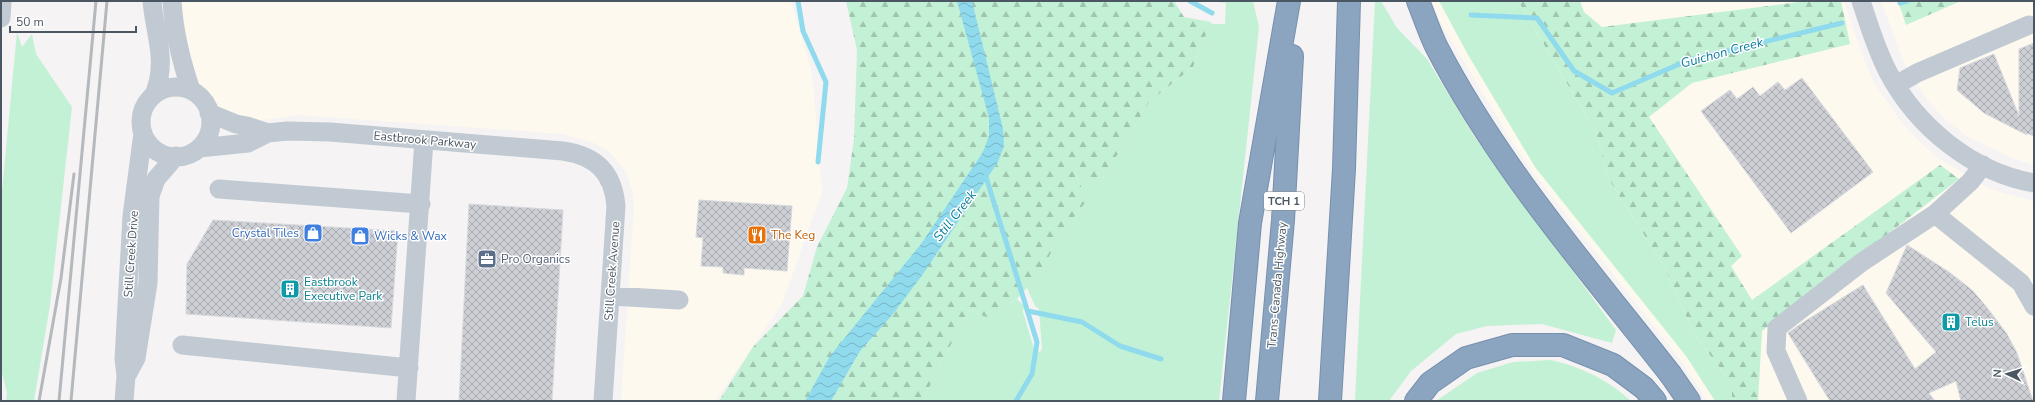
<svg xmlns="http://www.w3.org/2000/svg" width="2035" height="402" viewBox="0 0 2035 402" font-family="'Nunito Sans',sans-serif">
<style>
.commercial{fill:#fdf9ef}
.grass{fill:#c3f1d5}
.forest{fill:url(#forest-firs)}
.water{fill:url(#water-waves)}
.lines{fill:none;stroke-linecap:round;stroke-linejoin:round}
.stream{stroke:#90daee;stroke-width:5}
.building{fill:url(#building-cross-hatch);stroke:#d7d9de}
.highway-casing{stroke:#7690ad;stroke-width:24}
.minor{stroke:#c1cad2;stroke-width:19}
.highway{stroke:#8ba5c1;stroke-width:22}
.rail{stroke:#b5b8bd;stroke-width:3}
.labels{text-anchor:middle;dominant-baseline:central;stroke-width:3;stroke-linejoin:round;paint-order:stroke}
.shield{fill:#fff;stroke:#808990;stroke-width:1}
.shield-label{font-size:11px;font-weight:bold;fill:#4a5661}
.street-label{font-size:12px;fill:#4a5661;stroke:#fff}
.shop-label{font-size:12px;fill:#366cbe;stroke:#fff;text-anchor:end}
.food-label{font-size:12px;fill:#c56008;stroke:#fff;text-anchor:start}
.service-label{font-size:12px;fill:#4e5e75;stroke:#fff;text-anchor:start}
.culture-label{font-size:12px;fill:#0d838f;stroke:#fff;text-anchor:start}
.water-label{font-size:13px;font-style:italic;fill:#0c7c9b;stroke:#fff}
</style>
<defs>
<pattern id="forest-firs" width="22" height="20" patternUnits="userSpaceOnUse"><rect width="22" height="20" fill="#c3f1d5"/><path d="M5 1l3.5 6h-7zM16 11l3.5 6h-7z" fill="#a0c6b0"/></pattern>
<pattern id="water-waves" width="16" height="10" patternUnits="userSpaceOnUse"><rect width="16" height="10" fill="#90daee"/><path d="M0 5q4-4 8 0t8 0" fill="none" stroke="#78b4c4"/></pattern>
<pattern id="building-cross-hatch" width="8" height="8" patternUnits="userSpaceOnUse"><rect width="8" height="8" fill="#cdcfd5"/><path d="M0 0l8 8M0 8l8-8" fill="none" stroke="#a8abb0"/></pattern>
</defs>
<rect width="100%" height="100%" fill="#f5f3f3"/>
<path class="commercial" d="M 177,1 L 791,1 L 812,72 L 822,192 L 782,304 L 715,401 L 621,401 L 634,204 L 632,190 L 626,172 L 609,151 L 592,142 L 562,134 L 298,115 L 257,121 L 219,109 L 209,101 L 194,76 Z
M 1432,1 L 1844,1 L 1862,54 L 1874,83 L 1902,123 L 1919,141 L 1938,158 L 1976,181 L 1993,190 L 2034,201 L 2034,401 L 1707,401 L 1682,362 L 1532,171 L 1511,140 L 1439,20 Z
M 1881,1 L 2034,1 L 2034,165 L 2014,159 L 1968,137 L 1946,120 L 1928,101 L 1904,63 Z"/>
<path class="grass" d="M 1212,1 L 1253,1 L 1259,27 L 1219,401 L 923,401 L 939,366 L 970,310 L 988,318 L 1017,299 L 1024,306 L 1023,312 L 1034,349 L 1040,352 L 1042,349 L 1039,309 L 1035,306 L 1027,288 L 1042,271 L 1058,237 L 1087,199 L 1074,172 L 1101,182 L 1149,102 L 1193,67 L 1211,22 L 1212,24 L 1225,24 L 1226,3 Z
M 1375,1 L 1381,1 L 1397,28 L 1427,59 L 1474,136 L 1616,330 L 1612,343 L 1542,324 L 1487,326 L 1456,334 L 1411,371 L 1389,401 L 1355,401 Z
M 1439,1 L 1518,1 L 1596,132 L 1608,178 L 1664,266 L 1694,334 L 1732,384 L 1732,401 L 1715,401 L 1686,356 L 1535,167 L 1467,53 Z
M 17,32 L 22,47 L 32,34 L 36,54 L 72,107 L 50,305 L 34,401 L 6,401 L 7,393 L 1,369 L 1,201 Z
M 1551,360 C 1582,367 1608,380 1631,401 L 1436,401 L 1477,373 L 1513,362 Z"/>
<path class="forest" d="M 846,1 L 1174,1 L 1184,17 L 1211,22 L 1193,67 L 1149,102 L 1101,182 L 1074,173 L 1088,199 L 1058,237 L 1043,270 L 1017,299 L 988,318 L 970,310 L 939,366 L 923,401 L 719,401 L 753,347 L 803,296 L 817,247 L 847,188 L 854,139 L 857,50 Z
M 1518,1 L 1580,1 L 1584,12 L 1602,27 L 1807,1 L 1841,1 L 1850,44 L 1692,83 L 1649,117 L 1742,256 L 1731,266 L 1752,300 L 1940,165 L 1959,179 L 1762,331 L 1758,401 L 1732,401 L 1732,384 L 1694,334 L 1664,266 L 1608,178 L 1596,132 Z
M 1898,1 L 1961,1 L 1906,25 Z"/>
<path class="water" d="M 957,1 L 972,1 L 1003,129 L 1004,146 L 998,162 L 923,274 L 893,314 L 860,351 L 831,401 L 805,401 L 830,356 L 921,244 L 983,152 L 989,136 L 989,118 Z"/>
<g class="lines">
<path class="stream" d="M 798,1 L 803,31 L 826,82 L 818,162
M 1190,1 L 1212,13
M 1900,3 L 1907,1
M 1471,15 L 1537,18 L 1574,71 L 1612,93 L 1689,60 L 1842,23
M 986,177 L 1037,342 L 1032,374 L 1016,401
M 1028,311 L 1082,322 L 1120,346 L 1161,359"/>
</g>
<path class="building" d="M 2034,43 L 2034,136 L 2026,133 L 2027,135 L 1984,113 L 1957,90 L 1960,68 L 1994,54 L 2019,116 L 2019,49 Z
M 1802,78 L 1873,172 L 1791,233 L 1701,111 L 1730,90 L 1737,99 L 1753,87 L 1760,96 L 1778,82 L 1785,90 Z
M 699,200 L 792,206 L 787,271 L 744,268 L 744,275 L 723,273 L 723,267 L 701,266 L 703,238 L 696,237 Z
M 469,204 L 563,210 L 552,401 L 459,401 Z
M 213,220 L 398,231 L 391,328 L 186,314 L 187,264 Z
M 1907,245 L 1949,272 L 1972,290 L 1985,305 L 2007,334 L 2017,353 L 2033,401 L 1961,401 L 1956,381 L 1929,393 L 1935,401 L 1830,401 L 1788,333 L 1802,323 L 1863,285 L 1915,369 L 1936,352 L 1886,293 Z"/>
<g class="lines">
<defs>
<path id="highway" d="M 1418,1 C 1424,16 1429,31 1436,46 C 1498,166 1588,269 1671,375 L 1689,401
M 1234,401 L 1250,223 L 1289,1
M 1267,401 L 1283,220 L 1292,56
M 1330,401 L 1344,169 L 1349,1
M 1416,401 L 1430,383 L 1466,358 L 1512,345 L 1563,345 L 1613,365 L 1644,388 L 1655,401"/>
</defs>
<use href="#highway" class="highway-casing"/>
<path class="minor" d="M 152,1 C 155,36 168,60 154,95
M 172,1 C 174,32 181,61 191,90
M 1861,1 C 1869,25 1876,49 1888,72 C 1917,127 1972,172 2034,183
M 1,18 L 2,1
M 1896,85 L 1917,73 L 2029,25
M141 122a35 35 0 1 1 70 0a35 35 0 1 1-70 0Z
M 209,113 L 236,124 L 247,126 L 268,133
M 199,148 L 248,143 L 268,133 L 287,131 L 330,132 L 563,151 C 596,156 613,172 616,206 L 603,401
M 219,189 L 421,204
M 1935,214 L 1971,181 L 1983,165
M 611,296 L 679,300
M 182,345 L 409,368
M 128,373 L 136,358 L 148,283 L 150,196 L 156,179 L 176,156
M 124,401 L 126,376 L 124,359 L 132,216 L 143,133
M 406,401 L 424,140
M 1798,401 L 1776,351 L 1777,328 L 1862,262 L 1935,214 L 2021,283 L 2034,306"/>
<use href="#highway" class="highway"/>
<path class="rail" d="M 39,401 L 61,278 L 74,174
M 59,401 L 96,1
M 71,401 L 107,1"/>
</g>
<defs>
<symbol id="shop-square" viewBox="-11 -11 22 22"><rect x="-9" y="-9" width="18" height="18" rx="4" fill="#3f7fe0" stroke="#fff"/><path d="M-5-2.5h2.3a2.7 3.5 0 0 1 5.4 0H5L5.5 6h-11ZM-1.5-2.5h3a1.5 2.3 0 0 0-3 0Z" fill="#fff"/></symbol>
<symbol id="restaurant-square" viewBox="-11 -11 22 22"><rect x="-9" y="-9" width="18" height="18" rx="4" fill="#e8710a" stroke="#fff"/><path d="M-5-6h1v4h1v-4h1v4h1v-4h1v5L-1.5 .5V6h-2V.5L-5-1ZM5-6V6H3V1.5H1.5Q1.5-4 5-6Z" fill="#fff"/></symbol>
<symbol id="office-square" viewBox="-11 -11 22 22"><rect x="-9" y="-9" width="18" height="18" rx="4" fill="#5c6f8a" stroke="#fff"/><path d="M-6-3h4V-5.5h4V-3h4V5H-6ZM-1-4.5V-3h2v-1.5ZM-6 0V1H6V0Z" fill="#fff"/></symbol>
<symbol id="building-square" viewBox="-11 -11 22 22"><rect x="-9" y="-9" width="18" height="18" rx="4" fill="#0f9aa8" stroke="#fff"/><path d="M-4-6H4V6H1V3H-1V6H-4ZM-2.5-4.3h1.7v1.8h-1.7ZM.8-4.3h1.7v1.8H.8ZM-2.5-1h1.7V.8h-1.7ZM.8-1h1.7V.8H.8Z" fill="#fff"/></symbol>
</defs>
<g fill-rule="evenodd">
<use href="#shop-square" x="302" y="222" width="22" height="22"/>
<use href="#restaurant-square" x="746" y="224" width="22" height="22"/>
<use href="#shop-square" x="349" y="225" width="22" height="22"/>
<use href="#office-square" x="476" y="248" width="22" height="22"/>
<use href="#building-square" x="279" y="278" width="22" height="22"/>
<use href="#building-square" x="1940" y="311" width="22" height="22"/>
</g>
<g class="labels">
<rect class="shield" x="1264" y="192" width="40" height="18" rx="3"/>
<g class="shield-label">
<text x="1284" y="201">TCH 1</text>
</g>
<g class="street-label">
<text transform="translate(425 140) rotate(5)">Eastbrook Parkway</text>
<text transform="translate(131 254) rotate(-86)">Still Creek Drive</text>
<text transform="translate(612 271) rotate(-86)">Still Creek Avenue</text>
<text transform="translate(1277 285) rotate(-85)">Trans-Canada Highway</text>
</g>
<g class="shop-label">
<text x="299" y="233">Crystal Tiles</text>
<text x="374" y="236" text-anchor="start">Wicks &amp; Wax</text>
</g>
<g class="food-label">
<text x="771" y="235">The Keg</text>
</g>
<g class="service-label">
<text x="501" y="259">Pro Organics</text>
</g>
<g class="culture-label">
<text x="304" y="282">Eastbrook<tspan x="304" dy="14">Executive Park</tspan></text>
<text x="1965" y="322">Telus</text>
</g>
<g class="water-label">
<text transform="translate(1722 53) rotate(-15)">Guichon Creek</text>
<text transform="translate(955 216) rotate(-52)">Still Creek</text>
</g>
</g>
<rect width="2035" height="402" fill="none" stroke="#4a5661" stroke-width="4"/>
<g transform="translate(2007 374) rotate(274)" stroke="#ffffff" stroke-width="3" paint-order="stroke">
<path d="M0-3L7 15L0 10L-7 15Z" fill="#4a5661"/>
<text y="-6" font-size="11" font-weight="bold" text-anchor="middle" fill="#4a5661">N</text>
</g>
<path d="M10 26v6h126v-6" fill="none" stroke="#4a5661" stroke-width="2"/>
<text x="16" y="26" font-size="12" fill="#4a5661" stroke="#ffffff" stroke-width="3" paint-order="stroke">50 m</text>
</svg>
